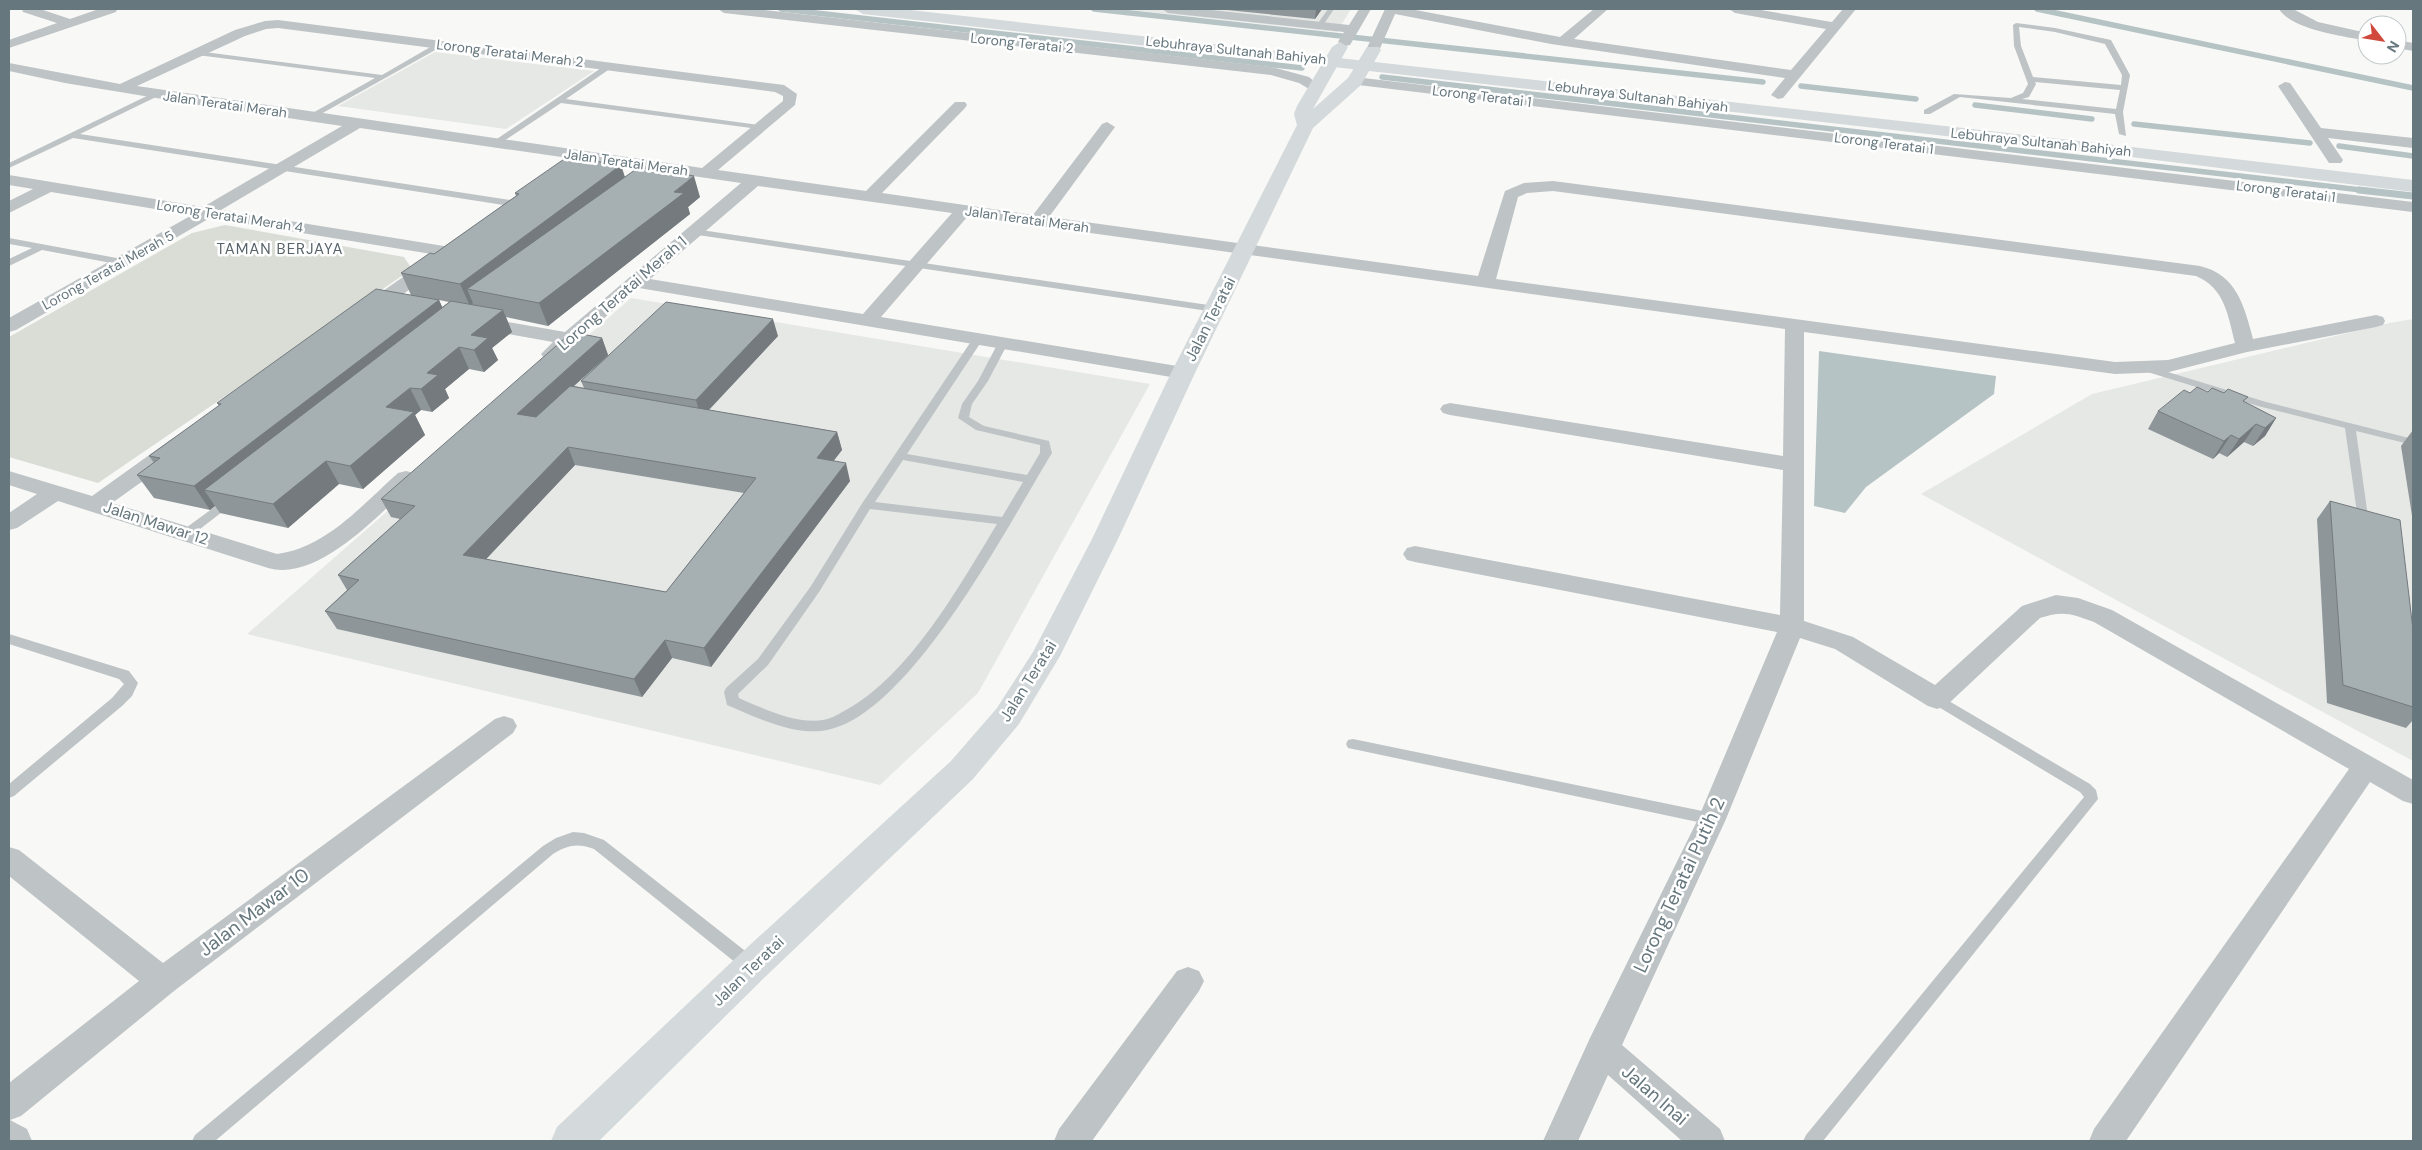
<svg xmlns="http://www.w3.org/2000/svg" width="2422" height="1150" viewBox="0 0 2422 1150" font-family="'DM Sans',sans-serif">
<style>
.built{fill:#e6e8e6}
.green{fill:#d9ddd6}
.water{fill:#b6c3c5}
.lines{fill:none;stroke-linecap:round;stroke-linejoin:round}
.stream-far1{stroke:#b6c3c5;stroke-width:5.5}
.stream{stroke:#b6c3c5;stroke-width:7}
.lane{fill:#bec3c5;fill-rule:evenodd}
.street{fill:#bec3c5;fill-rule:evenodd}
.secondary{fill:#d4d9db;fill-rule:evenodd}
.primary{fill:#d4d9db;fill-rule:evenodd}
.wall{fill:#8f9699;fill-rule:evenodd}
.shaded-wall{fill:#747a7d}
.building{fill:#a6afb2;stroke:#747a7d;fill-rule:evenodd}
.labels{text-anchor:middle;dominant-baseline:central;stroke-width:5;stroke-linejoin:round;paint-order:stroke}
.far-street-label{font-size:14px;fill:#66777e;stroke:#fff}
.far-neighbourhood-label{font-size:15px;letter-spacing:1px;fill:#58646a;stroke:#fff}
.street-label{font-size:16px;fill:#66777e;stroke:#fff}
.near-street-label{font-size:19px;fill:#66777e;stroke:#fff}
</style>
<rect width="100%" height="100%" fill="#f8f8f6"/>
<path class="built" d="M 1121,9 L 1351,9 L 1337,32 Z
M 435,52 L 594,71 L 506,129 L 338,106 Z
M 631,298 L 1150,384 L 978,693 L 880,785 L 247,634 Z
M 2413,319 L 2413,761 L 1921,494 L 2092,394 L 2390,323 Z"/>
<path class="green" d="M 225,225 L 404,257 L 412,269 L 98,483 L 9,457 L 9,337 L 192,233 Z"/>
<path class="water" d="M 1819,351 L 1996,376 L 1994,394 L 1866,487 L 1845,513 L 1814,506 Z"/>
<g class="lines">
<path class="stream-far1" d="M 781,9 L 1302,68
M 1094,9 L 1763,82
M 2037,9 L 2413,88
M 1382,77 L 2370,191
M 1801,86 L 1916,99
M 1975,105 L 2092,119
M 2134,124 L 2310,143
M 2339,146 L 2413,156"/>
<path class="stream" d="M 2359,190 L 2413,196"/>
<path class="lane" d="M 1328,9 L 1334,9 L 1322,27 L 1318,27 L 1316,26 Z
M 2016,23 L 2055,28 L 2111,40 L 2130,75 L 2123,112 L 2126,136 L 2119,134 L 2115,114 L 1960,97 L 1930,114 L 1924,114 L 1924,110 L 1954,94 L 2011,98 L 2023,93 L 2028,84 L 2014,46 L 2013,25 ZM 2019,27 L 2055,32 L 2105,44 L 2122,75 L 2121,85 L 2033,77 L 2021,46 ZM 2035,82 L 2120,90 L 2116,109 L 2022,99 L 2029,97 L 2036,84 Z
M 439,42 L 446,44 L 312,119 L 309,119 L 309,115 L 375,78 L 197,55 L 193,53 L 197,51 L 382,75 Z
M 607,64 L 614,66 L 566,99 L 759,125 L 763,127 L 759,129 L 561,103 L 498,145 L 491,143 Z
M 155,92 L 158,92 L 158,96 L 80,134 L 517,201 L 521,204 L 517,207 L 73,138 L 9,168 L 9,163 Z
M 694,229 L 1215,306 L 1220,309 L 1215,312 L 691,234 L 689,232 Z
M 9,238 L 122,259 L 127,262 L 122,265 L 42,250 L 9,266 L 9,259 L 32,248 L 9,244 Z
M 978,336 L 983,339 L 907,454 L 1027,475 L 1040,453 L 1040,445 L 976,430 L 958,418 L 962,404 L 978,381 L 998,343 L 1003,340 L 1008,343 L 988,381 L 972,404 L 969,417 L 984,426 L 1049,441 L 1052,453 C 1010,521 907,723 821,731 C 790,734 755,717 727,705 L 724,692 L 726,688 L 758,659 L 811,586 L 863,502 L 974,337 ZM 903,460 L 1023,482 L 1002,517 L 875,502 ZM 870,509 L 997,524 C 960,585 909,677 844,711 C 837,715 830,719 823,720 C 795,724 764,709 739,698 L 738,694 L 768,665 L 819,592 Z
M 2145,365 L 2266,402 L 2413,439 L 2413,445 L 2356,431 L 2369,524 L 2367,527 L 2359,527 L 2345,428 L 2258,406 L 2141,370 L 2141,366 Z
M 231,495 L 235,496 L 237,499 L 235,502 L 191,536 L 183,536 L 181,533 L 183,530 Z
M 9,634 L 129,671 L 138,683 L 132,696 L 122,706 L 14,796 L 9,798 L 9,784 L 112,698 L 124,684 L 119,679 L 9,644 Z
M 1937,694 L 2090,784 L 2096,790 L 2098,799 L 1823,1141 L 1803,1141 L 1806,1135 L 2084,797 L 2080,792 L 1932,703 L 1930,699 L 1932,695 Z
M 1353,739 L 1712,813 L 1717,815 L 1719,819 L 1717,823 L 1712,825 L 1353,749 L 1348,748 L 1346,744 L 1348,740 Z
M 573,832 L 584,833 L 604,840 L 758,961 L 760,966 L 758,971 L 752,973 L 746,971 L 594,849 C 577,843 568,845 553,854 L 215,1141 L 192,1141 L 195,1135 L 543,846 L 556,838 Z"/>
<path class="street" d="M 22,9 L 40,9 L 70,19 L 99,9 L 117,9 L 116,12 L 9,48 L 9,40 L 57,23 L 23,12 Z
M 718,9 L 756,9 L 1272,67 L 1309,77 L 1323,89 L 1316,93 L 1299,83 L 1271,75 L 724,13 Z
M 1162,9 L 1202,9 L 1349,25 L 1359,9 L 1371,9 L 1350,45 L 1345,46 L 1338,42 L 1344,32 L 1168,13 Z
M 1385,9 L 1410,9 L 1560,37 L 1594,9 L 1608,9 L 1574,39 L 1791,70 L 1826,29 L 1735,13 L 1729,9 L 1755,9 L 1832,22 L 1843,9 L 1856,9 L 1783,98 L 1778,99 L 1771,95 L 1785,78 L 1551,44 L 1395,14 L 1378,53 L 1368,53 L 1366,50 Z
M 2279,9 L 2293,9 L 2318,22 L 2367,33 L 2367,41 C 2343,36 2292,30 2279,9 Z
M 278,20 L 784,85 L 797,94 L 795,105 L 718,170 L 866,191 L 955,102 L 965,102 L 967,105 L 965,108 L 882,193 L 1033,215 L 1102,124 L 1107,122 L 1115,127 L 1049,217 L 1478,276 L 1505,191 L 1524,183 L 1553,181 L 2200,266 C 2237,275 2244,306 2253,339 L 2376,315 L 2383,317 L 2385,321 L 2383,325 L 2376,327 L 2247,352 L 2169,372 L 2115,374 L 1804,332 L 1804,621 L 1853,637 L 1935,685 L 2022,606 L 2056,595 L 2078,598 L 2112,610 L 2413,780 L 2413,804 L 2403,801 L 2370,782 L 2126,1141 L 2089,1141 L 2094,1129 L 2349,769 L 2094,622 C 2072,614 2063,610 2040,618 L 1946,706 L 1937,709 L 1928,706 L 1835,649 L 1800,638 L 1726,819 L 1622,1045 L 1720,1129 L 1725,1141 L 1682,1141 L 1608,1075 L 1578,1141 L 1543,1141 L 1590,1038 L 1698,819 L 1777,632 L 1415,562 L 1407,560 L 1403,554 L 1407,548 L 1415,546 L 1780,615 L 1783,470 L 1450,415 L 1443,413 L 1440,409 L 1443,405 L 1450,403 L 1783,456 L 1785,329 L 968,216 L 881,317 L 1183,367 L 1190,369 L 1193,373 L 1190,377 L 1183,379 L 639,288 L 558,358 L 551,360 L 544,358 L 541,354 L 553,342 L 479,329 L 472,327 L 470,323 L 472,319 L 479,317 L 565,332 L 741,183 L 360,128 L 221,210 L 450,247 L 456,248 L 459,252 L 456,256 L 450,257 L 210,218 L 16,330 L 9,332 L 9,318 L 192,215 L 51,192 L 9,213 L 9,201 L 33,189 L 9,185 L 9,175 L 203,207 L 342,126 L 193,104 L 65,83 L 9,71 L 9,63 L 120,84 L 235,30 L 265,21 ZM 278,28 L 775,92 L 783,96 L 783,101 L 702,168 L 137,86 L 245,36 L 266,29 ZM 758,186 L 952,213 L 863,314 L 650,279 ZM 1553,191 L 2196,276 C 2225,288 2228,316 2235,343 L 2168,360 L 2115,362 L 1496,279 L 1518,197 L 1527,193 Z
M 2397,40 L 2413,43 L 2413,51 L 2397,48 Z
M 1355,77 L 2413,202 L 2413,212 L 1350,84 L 1348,81 L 1350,78 Z
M 2285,82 L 2290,83 L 2321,128 L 2413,138 L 2413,148 L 2328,138 L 2343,160 L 2341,163 L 2329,163 L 2278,86 Z
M 432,260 L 438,261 L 441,265 L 438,269 L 374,315 L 360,315 L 358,311 L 360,307 L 426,261 Z
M 181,437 L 189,438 L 192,443 L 189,448 L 112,503 L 277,554 C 326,548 363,504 398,473 L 406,471 L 414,473 L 417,478 C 410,488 399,496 390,505 C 361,532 311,580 268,568 L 58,501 L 17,528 L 9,530 L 9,513 L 37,494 L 9,485 L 9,471 L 92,496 L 173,438 Z
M 504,716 L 513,719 L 517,726 L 513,733 L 174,991 L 21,1116 L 10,1120 L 27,1129 L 32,1141 L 9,1141 L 9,1083 L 139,981 L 9,876 L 9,847 L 19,850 L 163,963 L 495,719 Z
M 1188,967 L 1199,971 L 1204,981 L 1199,991 L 1092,1141 L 1054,1141 L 1059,1129 L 1177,971 Z"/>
<path class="secondary" d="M 1340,42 L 1348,47 L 1313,109 L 1348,78 L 1367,47 L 1379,47 L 1381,50 L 1361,85 L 1313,128 L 1195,373 L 1118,539 L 1060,656 L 1019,724 L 973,779 L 765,977 L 599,1141 L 551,1141 L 557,1127 L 739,955 L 951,761 L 997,708 L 1033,652 L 1092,539 L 1171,373 L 1297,125 L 1294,114 L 1297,106 L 1332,47 Z"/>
<path class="primary" d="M 855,9 L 901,9 L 2123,146 L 2413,180 L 2413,192 L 2123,156 L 863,14 Z"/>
</g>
<path class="wall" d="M 1217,9 L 1322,9 L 1315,19 Z
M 621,165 L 625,177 L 700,197 L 688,207 L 690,214 L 548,326 L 506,317 L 512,332 L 492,348 L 498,360 L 484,372 L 469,369 L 445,389 L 449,398 L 432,412 L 421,410 L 415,415 L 425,435 L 363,489 L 339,484 L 288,528 L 220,513 L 215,506 L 210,510 L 154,498 L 137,475 L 154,463 L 149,456 L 219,406 L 217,403 L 411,295 L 401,273 L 434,254 L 516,196 L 515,193 ZM 439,300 L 449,302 L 442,307 Z
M 778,336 L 709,410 L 837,432 L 842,450 L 833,461 L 850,481 L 711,667 L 672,658 L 642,697 L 337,629 L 325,611 L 347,590 L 338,575 L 400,519 L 391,517 L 381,499 L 602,338 L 608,355 ZM 600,363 L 581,381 L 584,388 L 574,386 ZM 575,465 L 744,493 L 666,592 L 486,559 Z
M 2208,392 L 2245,402 L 2276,418 L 2265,436 L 2253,446 L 2244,442 L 2227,457 L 2219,453 L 2213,459 L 2148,429 L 2158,411 Z
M 2413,430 L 2413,522 L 2401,446 Z
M 2330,501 L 2413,630 L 2413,720 L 2406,728 L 2327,703 L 2317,519 Z"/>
<path class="shaded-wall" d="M 1316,9 L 1322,9 L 1315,19 L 1316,10 Z
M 621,165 L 627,185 L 467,289 L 473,303 L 470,306 L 460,284 Z
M 694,176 L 700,197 L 688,207 L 690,214 L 548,326 L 539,303 L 674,192 Z
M 439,300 L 449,322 L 204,490 L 215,506 L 210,510 L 194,486 Z
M 503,310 L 512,332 L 492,348 L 498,360 L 484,372 L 474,350 L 471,335 Z
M 773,319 L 778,336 L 701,418 L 696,400 Z
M 602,338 L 608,355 L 524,431 L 517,414 Z
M 459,347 L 469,369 L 445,389 L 449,398 L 432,412 L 421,389 L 427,373 Z
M 410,388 L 421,410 L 415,415 L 425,435 L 363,489 L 350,466 L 386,407 Z
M 2276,418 L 2265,436 L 2253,446 L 2265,428 Z
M 2256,424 L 2244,442 L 2227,457 L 2239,439 Z
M 837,432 L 842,450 L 822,476 L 817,458 Z
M 2231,435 L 2219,453 L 2213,459 L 2224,441 Z
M 568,447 L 575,465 L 473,573 L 463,555 Z
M 326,461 L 339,484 L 288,528 L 273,504 Z
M 846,463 L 850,481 L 711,667 L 704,648 Z
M 665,640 L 672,658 L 642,697 L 634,679 Z"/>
<path class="building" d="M 567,157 L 621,165 L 460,284 L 401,273 L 430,253 L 434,254 L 519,194 L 515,193 Z
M 639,167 L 694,176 L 674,192 L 684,193 L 539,303 L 467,289 Z
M 376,289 L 439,300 L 194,486 L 137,475 L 160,458 L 149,456 L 221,404 L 217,403 Z
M 451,301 L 503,310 L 471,335 L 488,338 L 474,350 L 459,347 L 427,373 L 438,375 L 421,389 L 410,388 L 386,407 L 414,412 L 350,466 L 326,461 L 273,504 L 204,490 Z
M 666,302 L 773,319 L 696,400 L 581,381 Z
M 572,332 L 602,338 L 517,414 L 536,417 L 570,386 L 837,432 L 817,458 L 846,463 L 704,648 L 665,640 L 634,679 L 325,611 L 359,580 L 338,575 L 415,506 L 381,499 ZM 568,447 L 756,478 L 666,592 L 463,555 Z
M 2197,387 L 2208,392 L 2212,388 L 2224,393 L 2228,389 L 2248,397 L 2243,401 L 2276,418 L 2265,428 L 2256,424 L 2239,439 L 2231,435 L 2224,441 L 2158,411 L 2184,390 L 2190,393 Z
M 2330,501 L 2400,520 L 2413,630 L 2413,707 L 2343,685 Z"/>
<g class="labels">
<g class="far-street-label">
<text transform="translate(1022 43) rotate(6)">Lorong Teratai 2</text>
<text transform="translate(1236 50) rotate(6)">Lebuhraya Sultanah Bahiyah</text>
<text transform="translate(510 53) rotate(7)">Lorong Teratai Merah 2</text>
<text transform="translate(1482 96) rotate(7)">Lorong Teratai 1</text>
<text transform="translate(1638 96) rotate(7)">Lebuhraya Sultanah Bahiyah</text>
<text transform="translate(225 104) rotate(8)">Jalan Teratai Merah</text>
<text transform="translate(2041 142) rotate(6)">Lebuhraya Sultanah Bahiyah</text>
<text transform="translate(1884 143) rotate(7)">Lorong Teratai 1</text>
<text transform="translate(626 162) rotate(8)">Jalan Teratai Merah</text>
<text transform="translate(2286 191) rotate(7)">Lorong Teratai 1</text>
<text transform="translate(230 216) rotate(9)">Lorong Teratai Merah 4</text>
<text transform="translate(1027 219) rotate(8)">Jalan Teratai Merah</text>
<text transform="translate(108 270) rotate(-29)">Lorong Teratai Merah 5</text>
</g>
<g class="far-neighbourhood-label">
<text x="280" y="249">TAMAN BERJAYA</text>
</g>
<g class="street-label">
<text transform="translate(622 293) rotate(-41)">Lorong Teratai Merah 1</text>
<text transform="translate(1210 319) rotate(-63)">Jalan Teratai</text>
<text transform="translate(156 523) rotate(18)">Jalan Mawar 12</text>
<text transform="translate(1028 681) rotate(-58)">Jalan Teratai</text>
<text transform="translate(748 971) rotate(-44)">Jalan Teratai</text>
</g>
<g class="near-street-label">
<text transform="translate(1679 885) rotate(-65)">Lorong Teratai Putih 2</text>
<text transform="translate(254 912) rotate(-37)">Jalan Mawar 10</text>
<text transform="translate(1655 1095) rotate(41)">Jalan Inai</text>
</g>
</g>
<rect width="2422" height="1150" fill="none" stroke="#66777e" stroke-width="20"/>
<g transform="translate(2382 40) rotate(121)"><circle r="24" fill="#ffffff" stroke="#c2c9cb"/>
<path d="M0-4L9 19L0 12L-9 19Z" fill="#d1493d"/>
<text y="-8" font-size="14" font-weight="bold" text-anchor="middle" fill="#66777e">N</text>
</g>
</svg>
